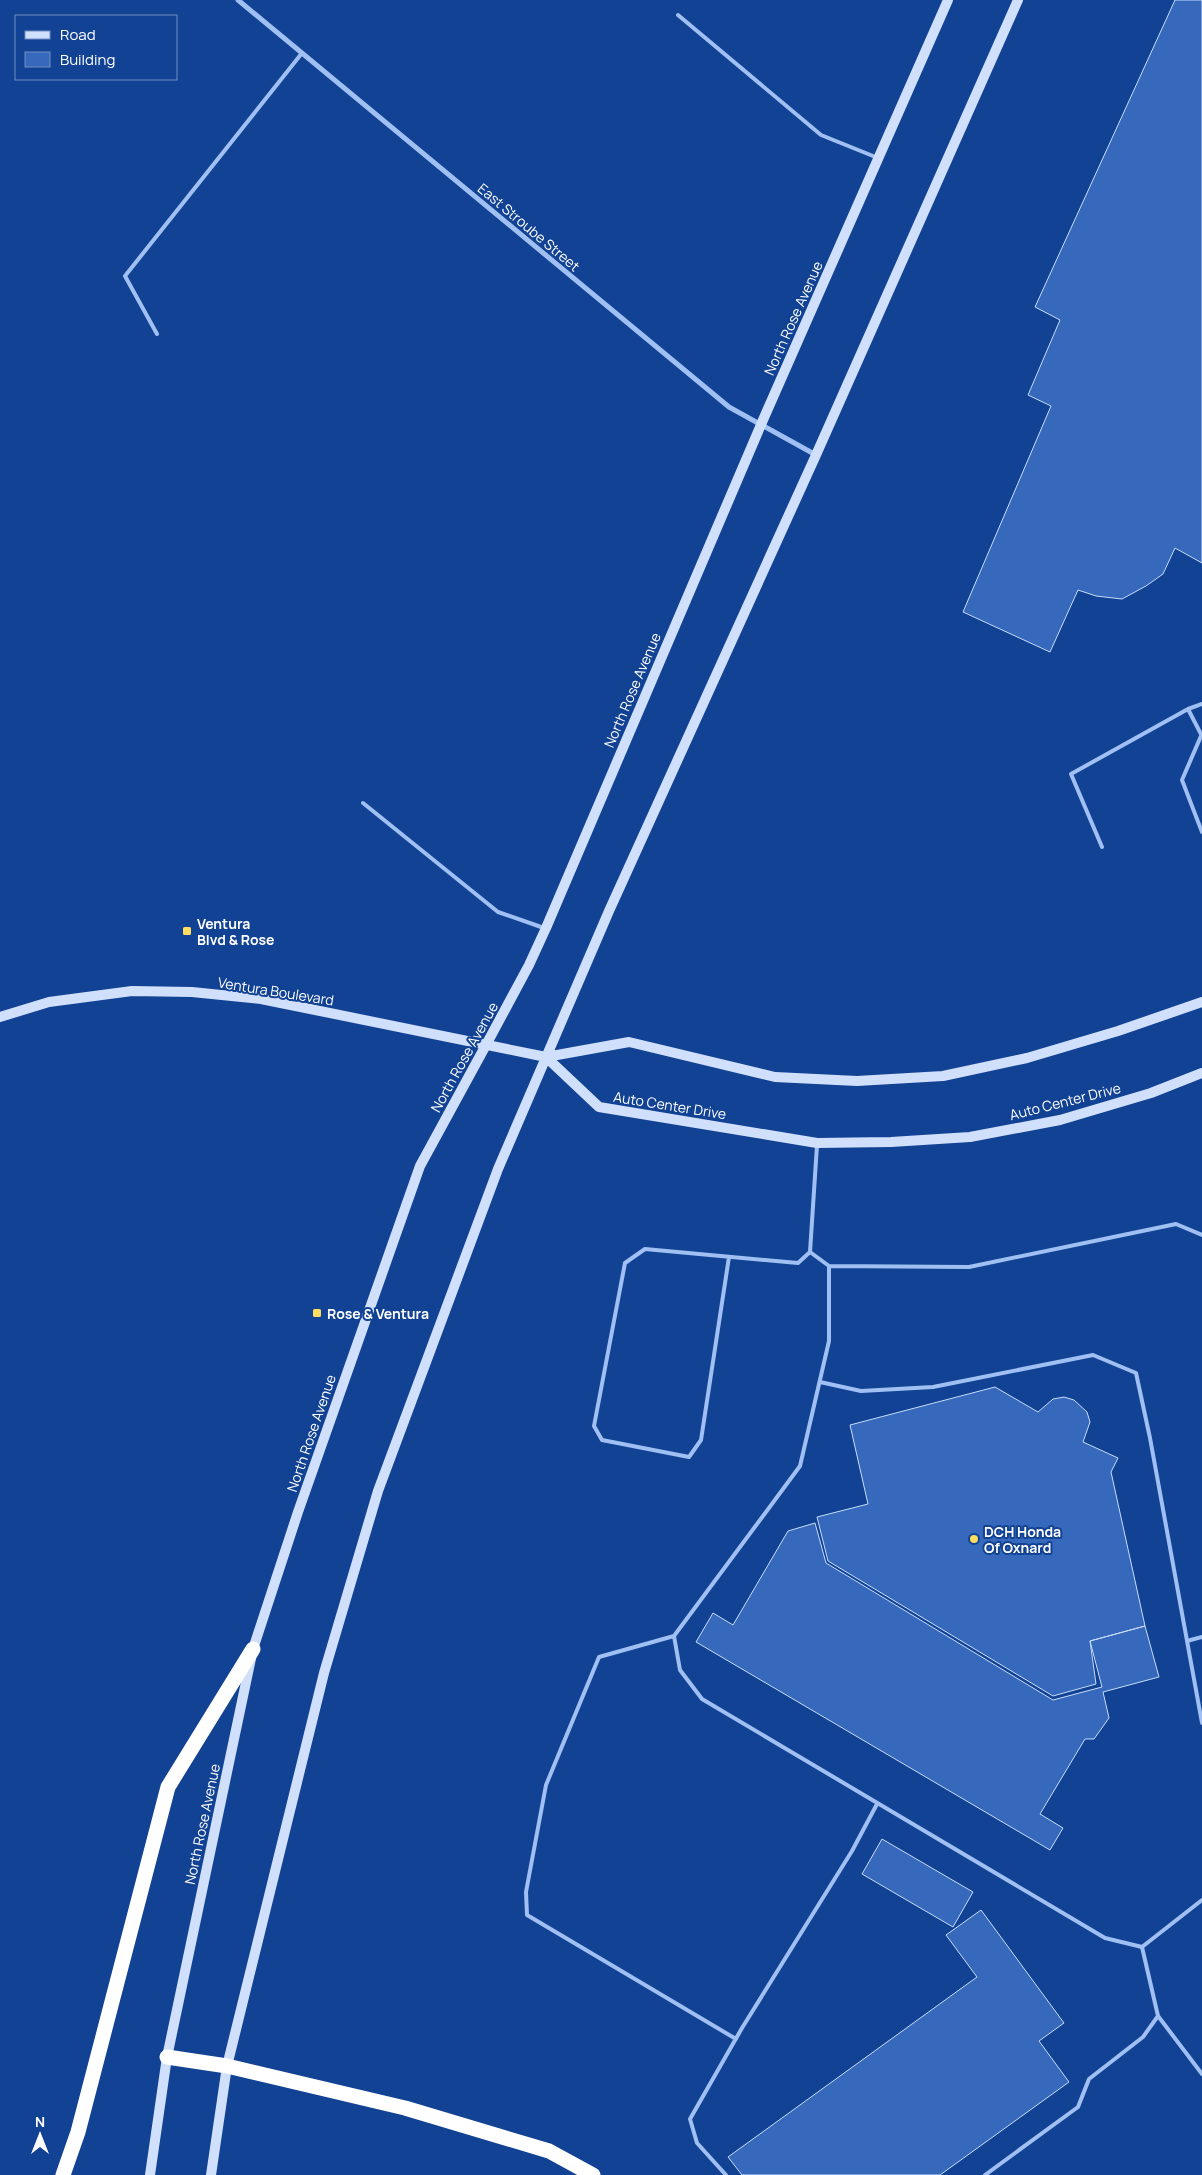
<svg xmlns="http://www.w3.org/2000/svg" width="1202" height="2175" viewBox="0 0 1202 2175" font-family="Manrope,sans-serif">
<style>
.building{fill:#3669bb;stroke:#c8dcfd}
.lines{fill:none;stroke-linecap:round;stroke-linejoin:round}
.lane{stroke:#a0c0f3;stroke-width:4}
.street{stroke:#a0c0f3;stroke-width:5}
.secondary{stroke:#d0e0fc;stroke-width:10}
.highway{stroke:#fff;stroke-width:15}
.poi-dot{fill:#ffdc62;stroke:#124294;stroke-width:2}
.labels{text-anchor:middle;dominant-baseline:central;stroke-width:4;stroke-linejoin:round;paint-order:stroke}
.street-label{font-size:14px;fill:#fff;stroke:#124294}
.poi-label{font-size:14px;font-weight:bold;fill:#fff;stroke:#124294;text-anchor:start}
</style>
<rect width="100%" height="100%" fill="#124294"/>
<path class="building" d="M 1175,0 L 1202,0 L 1202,563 L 1175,548 L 1163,574 L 1146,586 L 1122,599 L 1096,596 L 1078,590 L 1050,652 L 963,612 L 1051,406 L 1028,395 L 1060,320 L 1035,307 Z
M 995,1387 L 1038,1412 L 1053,1399 L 1064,1397 L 1074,1400 L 1087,1412 L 1090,1422 L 1083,1442 L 1118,1458 L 1111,1472 L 1145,1626 L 1090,1641 L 1096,1684 L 1053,1696 L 828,1561 L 817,1517 L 868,1504 L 850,1425 Z
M 815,1523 L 826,1563 L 1053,1700 L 1102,1687 L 1090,1641 L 1145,1626 L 1159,1677 L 1103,1692 L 1109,1718 L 1094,1739 L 1085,1739 L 1040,1814 L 1063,1828 L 1050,1850 L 696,1642 L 713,1613 L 733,1625 L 788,1531 Z
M 882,1839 L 973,1892 L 953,1927 L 862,1874 Z
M 981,1910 L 1064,2023 L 1039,2041 L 1069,2082 L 940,2175 L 742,2175 L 728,2157 L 977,1977 L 946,1935 Z"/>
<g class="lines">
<path class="lane" d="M 678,15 L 821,135 L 878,158
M 157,334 L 125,276 L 302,53
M 1202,704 L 1188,709 L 1202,736
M 1201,736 L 1182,780 L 1202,832
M 363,803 L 498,912 L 544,928
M 1102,847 L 1071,774 L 1188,709
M 810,1252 L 829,1266 L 969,1267 L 1176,1224 L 1202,1235
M 729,1257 L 701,1440 L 689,1457 L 602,1440 L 594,1426 L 625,1263 L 645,1249 L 798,1263 L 810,1252 L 817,1145
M 829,1266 L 829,1341 L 800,1466 L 674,1636 L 680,1670 L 702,1699 L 1105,1938 L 1142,1947 L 1202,1900
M 820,1382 L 861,1391 L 933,1387 L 1093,1355 L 1136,1373 L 1150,1438 L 1202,1723
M 674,1636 L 599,1657 L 546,1785 L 526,1892 L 527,1915 L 736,2039
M 1187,1641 L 1202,1637
M 1158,2016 L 1202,2074
M 726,2175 L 697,2143 L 690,2119 L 742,2028 L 852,1851 L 877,1804
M 985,2175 L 1078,2107 L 1089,2079 L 1143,2037 L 1158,2016 L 1142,1947"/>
<path class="street" d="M 238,0 L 729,407 L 816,455"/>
<path class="secondary" d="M 0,1017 L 49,1002 L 132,991 L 192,992 L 261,999 L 546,1057 L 629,1042 L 775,1077 L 857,1081 L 943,1076 L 1027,1058 L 1118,1031 L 1202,1002
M 546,1057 L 599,1107 L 817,1143 L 891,1142 L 970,1137 L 1060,1120 L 1151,1093 L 1202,1073
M 150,2175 L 167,2057 L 253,1649 L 298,1512 L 420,1166 L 486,1045 L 529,965 L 546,928 L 763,420 L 948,0
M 211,2175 L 227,2066 L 324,1673 L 378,1491 L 498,1169 L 609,911 L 816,455 L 1018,0"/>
<path class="highway" d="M 167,2057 L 227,2066 L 405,2108 L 549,2151 L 593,2175
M 63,2175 L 78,2132 L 168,1787 L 253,1649"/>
</g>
<g class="poi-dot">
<rect x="182" y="926" width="10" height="10" rx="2.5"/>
<rect x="312" y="1308" width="10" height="10" rx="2.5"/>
<circle cx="974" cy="1539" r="5"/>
</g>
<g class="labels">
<g class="street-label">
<text transform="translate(529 227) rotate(40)">East Stroube Street</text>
<text transform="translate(793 318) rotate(-66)">North Rose Avenue</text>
<text transform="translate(632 690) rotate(-67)">North Rose Avenue</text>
<text transform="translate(276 991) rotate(9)">Ventura Boulevard</text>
<text transform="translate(464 1057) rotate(-61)">North Rose Avenue</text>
<text transform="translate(1065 1101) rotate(-14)">Auto Center Drive</text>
<text transform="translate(670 1105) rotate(9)">Auto Center Drive</text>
<text transform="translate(311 1433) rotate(-71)">North Rose Avenue</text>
<text transform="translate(202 1824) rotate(-78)">North Rose Avenue</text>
</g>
<g class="poi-label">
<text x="197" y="923">Ventura<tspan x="197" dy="16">Blvd &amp; Rose</tspan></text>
<text x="327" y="1313">Rose &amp; Ventura</text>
<text x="984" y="1531">DCH Honda<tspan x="984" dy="16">Of Oxnard</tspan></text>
</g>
</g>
<rect x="15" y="15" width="162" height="65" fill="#124294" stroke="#718ebf"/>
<rect x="25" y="31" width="25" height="8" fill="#d0e0fc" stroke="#718ebf"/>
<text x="60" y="40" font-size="15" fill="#ffffff">Road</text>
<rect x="25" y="52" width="25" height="15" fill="#3669bb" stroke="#718ebf"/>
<text x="60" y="65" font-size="15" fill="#ffffff">Building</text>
<g transform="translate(40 2135)" stroke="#124294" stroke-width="4" paint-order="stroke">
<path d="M0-4L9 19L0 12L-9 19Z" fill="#ffffff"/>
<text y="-8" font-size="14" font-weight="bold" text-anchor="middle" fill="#ffffff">N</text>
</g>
</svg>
